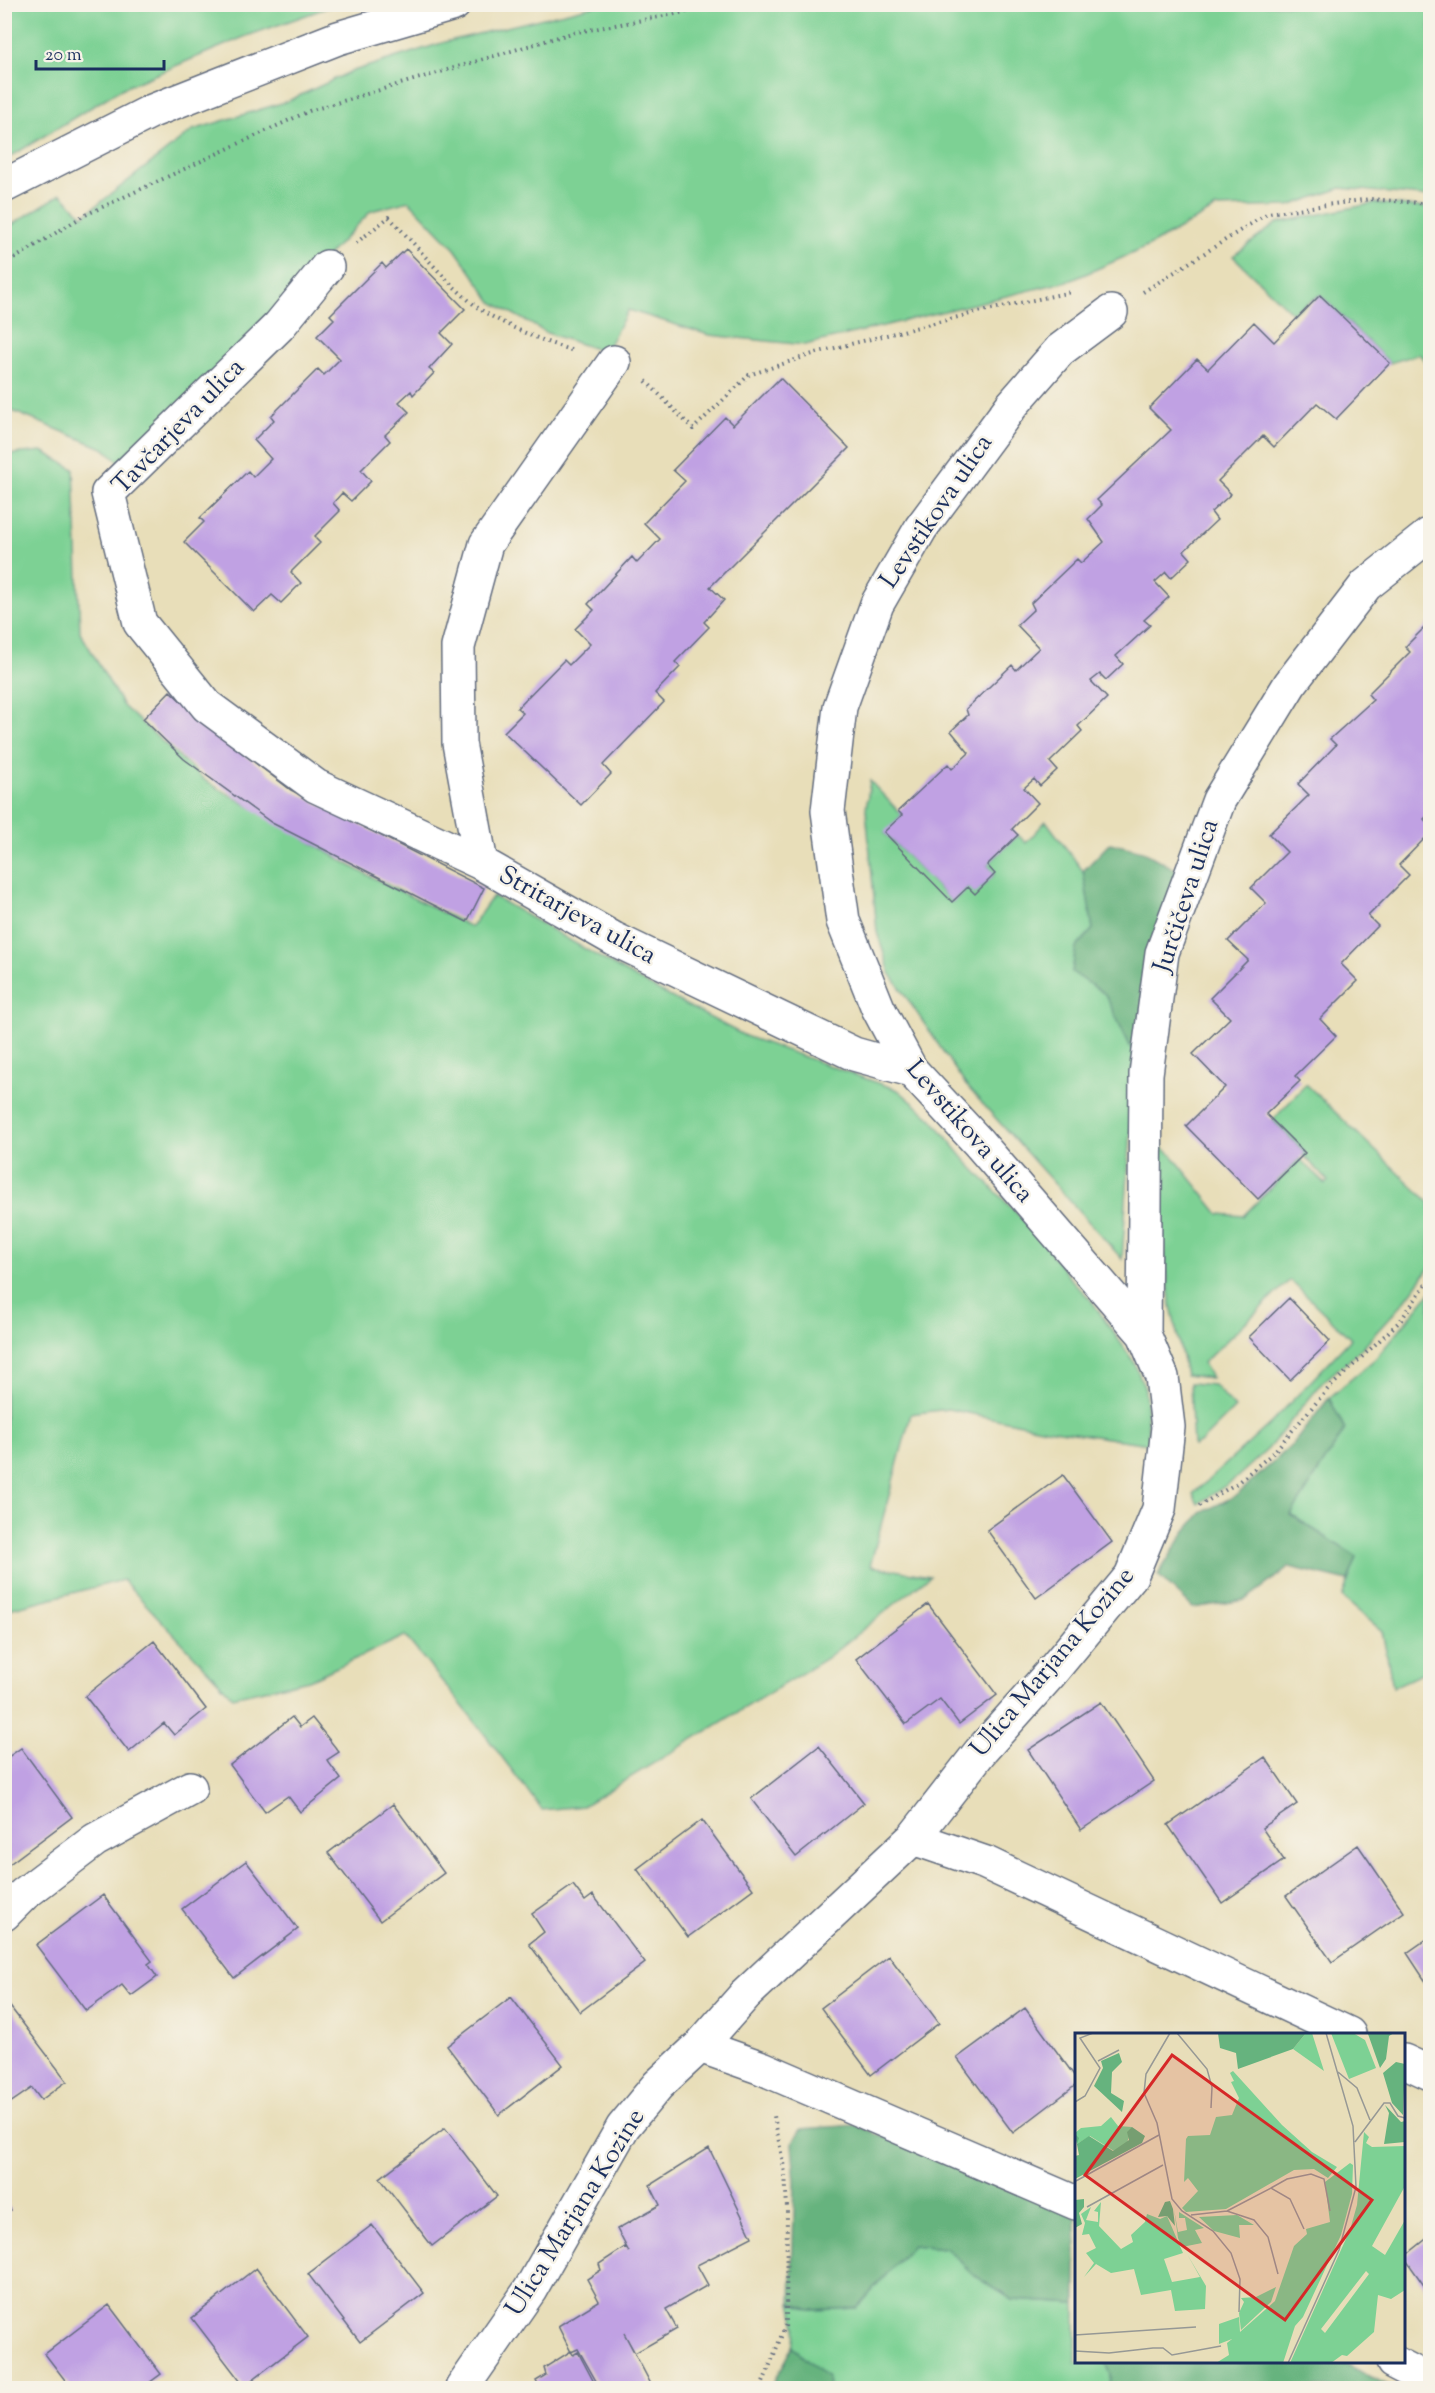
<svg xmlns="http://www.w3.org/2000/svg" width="1435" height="2393" viewBox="0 0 1435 2393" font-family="'Sorts Mill Goudy',serif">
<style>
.green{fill:#7dd194;stroke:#4c8079;stroke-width:1.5}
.forest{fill:#66b37e;stroke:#40716e;stroke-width:1.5}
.building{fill:#c0a1e3}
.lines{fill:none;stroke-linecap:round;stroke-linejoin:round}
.minor-casing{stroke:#636c7e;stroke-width:36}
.major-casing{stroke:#636c7e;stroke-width:36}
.path{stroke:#636c7e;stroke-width:4;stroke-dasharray:1.5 4.5;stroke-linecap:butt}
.minor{stroke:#fff;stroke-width:33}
.major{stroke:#fff;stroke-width:33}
.labels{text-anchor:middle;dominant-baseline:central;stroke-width:5;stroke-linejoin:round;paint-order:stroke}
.street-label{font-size:26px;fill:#1b2f5e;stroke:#f7f3e8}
.inset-road{fill:none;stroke:#969895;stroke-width:1.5}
.view{fill:#d62828;fill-opacity:0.15;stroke:#d62828;stroke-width:3}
.inset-edge{fill:none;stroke:#1b2f5e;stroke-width:3}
</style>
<rect width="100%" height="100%" fill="#f7f3e8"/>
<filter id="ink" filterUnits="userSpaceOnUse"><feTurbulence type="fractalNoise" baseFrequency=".0167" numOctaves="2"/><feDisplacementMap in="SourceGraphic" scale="12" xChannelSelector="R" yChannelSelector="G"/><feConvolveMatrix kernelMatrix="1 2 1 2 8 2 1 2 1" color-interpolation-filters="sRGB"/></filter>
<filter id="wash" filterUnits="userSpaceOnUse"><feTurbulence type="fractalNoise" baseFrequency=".008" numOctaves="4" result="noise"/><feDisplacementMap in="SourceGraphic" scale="24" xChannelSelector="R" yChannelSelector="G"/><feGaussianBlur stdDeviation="1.35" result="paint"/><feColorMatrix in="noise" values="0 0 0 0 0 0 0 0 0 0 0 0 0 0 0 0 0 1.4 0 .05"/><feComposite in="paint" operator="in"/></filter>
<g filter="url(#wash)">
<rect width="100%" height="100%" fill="#e8deb9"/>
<path class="green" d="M 5,4 L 335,4 L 335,5 L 244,37 L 121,89 L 5,160 Z
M 601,4 L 1430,5 L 1430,197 L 1341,188 L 1289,206 L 1216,208 L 1149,246 L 1072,280 L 805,345 L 709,335 L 628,310 L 605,352 L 547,333 L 492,302 L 455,249 L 409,201 L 371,211 L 124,467 L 105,449 L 5,408 L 5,229 L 61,194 L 83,216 L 193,130 L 288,101 L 350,72 L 445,42 Z
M 1375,203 L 1430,208 L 1430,367 L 1419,354 L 1390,363 L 1320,295 L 1292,313 L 1233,256 L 1277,223 Z
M 42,451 L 74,469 L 80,632 L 123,706 L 206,781 L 360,871 L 471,927 L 493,896 L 646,984 L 745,1036 L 898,1090 L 931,1118 L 966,1161 L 1035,1232 L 1069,1277 L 1091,1300 L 1134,1362 L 1145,1389 L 1149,1444 L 1046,1429 L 948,1409 L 911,1414 L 870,1566 L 930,1576 L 827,1658 L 583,1806 L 542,1810 L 473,1719 L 405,1636 L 309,1680 L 233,1697 L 123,1580 L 5,1610 L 5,455 Z
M 870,781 L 902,815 L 885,833 L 952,902 L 968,887 L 975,893 L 995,874 L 987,865 L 1018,835 L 1026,843 L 1046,821 L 1083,871 L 1093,929 L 1076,948 L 1072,972 L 1105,994 L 1136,1058 L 1122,1259 L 965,1084 L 890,973 L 877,932 L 866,809 Z
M 1306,1084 L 1430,1203 L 1430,1267 L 1404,1302 L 1361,1349 L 1322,1383 L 1268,1449 L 1234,1480 L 1198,1504 L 1193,1494 L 1272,1422 L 1351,1339 L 1290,1280 L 1203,1363 L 1211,1378 L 1186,1375 L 1170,1301 L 1163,1236 L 1160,1146 L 1172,1155 L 1219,1214 L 1243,1216 L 1300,1159 L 1325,1184 L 1328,1181 L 1303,1155 L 1305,1153 L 1273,1120 Z
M 1430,1293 L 1430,1670 L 1393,1687 L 1382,1631 L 1342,1597 L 1357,1557 L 1291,1515 L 1345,1429 L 1329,1398 L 1376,1358 Z
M 1190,1383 L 1214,1385 L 1235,1408 L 1201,1442 L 1193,1446 Z
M 912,2245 L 946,2248 L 976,2277 L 1013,2300 L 1076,2304 L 1076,2362 L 1106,2362 L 1111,2375 L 1110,2388 L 828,2388 L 827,2377 L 793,2347 L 796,2326 L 791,2303 L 811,2310 L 857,2308 Z"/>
<path class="forest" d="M 1110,843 L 1142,851 L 1180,872 L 1136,1058 L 1105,994 L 1072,972 L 1076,948 L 1093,929 L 1083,871 Z
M 1329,1398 L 1345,1429 L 1291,1515 L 1357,1557 L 1348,1581 L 1290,1567 L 1245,1600 L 1193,1608 L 1158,1575 L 1185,1532 L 1201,1513 L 1237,1495 L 1293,1444 Z
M 856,2125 L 1076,2216 L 1076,2304 L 1013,2300 L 976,2277 L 946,2248 L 912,2245 L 857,2308 L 811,2310 L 791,2303 L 795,2182 L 792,2143 L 801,2129 Z
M 793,2347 L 827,2377 L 828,2388 L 771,2388 Z
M 1106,2362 L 1342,2362 L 1393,2388 L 1110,2388 L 1111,2375 Z"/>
<g id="blocks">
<path class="building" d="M 406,249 L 465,309 L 441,333 L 452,344 L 429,369 L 434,373 L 413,395 L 411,391 L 399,402 L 409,412 L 385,435 L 390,441 L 361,470 L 371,481 L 351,501 L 342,493 L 333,503 L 340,511 L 314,537 L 320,543 L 291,572 L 301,583 L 281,603 L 272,595 L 254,612 L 184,542 L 204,522 L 200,518 L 248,471 L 253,477 L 271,459 L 254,440 L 274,420 L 271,416 L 318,369 L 324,375 L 340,359 L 317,336 L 334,319 L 330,315 L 382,263 L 386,268 Z
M 1320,295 L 1390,363 L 1336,419 L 1317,403 L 1274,447 L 1263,436 L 1218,481 L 1231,494 L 1211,512 L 1217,520 L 1184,551 L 1191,559 L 1171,578 L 1166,572 L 1155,582 L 1169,597 L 1144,620 L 1150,625 L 1116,656 L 1123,664 L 1106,680 L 1100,674 L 1091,681 L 1107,698 L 1078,726 L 1082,731 L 1050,762 L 1057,770 L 1040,786 L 1034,779 L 1024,788 L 1038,803 L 1012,829 L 1018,835 L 987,865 L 995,874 L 975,894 L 968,887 L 952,902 L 884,832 L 902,815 L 898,811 L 948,764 L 952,769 L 969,753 L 951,731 L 968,715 L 966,709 L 1012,665 L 1016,670 L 1039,648 L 1017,625 L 1034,609 L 1031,603 L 1077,559 L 1081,563 L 1104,542 L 1088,519 L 1102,505 L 1097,500 L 1171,430 L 1149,408 L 1197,359 L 1208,369 L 1254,322 L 1274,342 Z
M 780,378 L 849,448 L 710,587 L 724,600 L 704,622 L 709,627 L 675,662 L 680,667 L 655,693 L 664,702 L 603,765 L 611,774 L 581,805 L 504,732 L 523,713 L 517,708 L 564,660 L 569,665 L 590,644 L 575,629 L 594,610 L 588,604 L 632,557 L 637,563 L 660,539 L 644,523 L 685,481 L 673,470 L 725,417 L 733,425 Z
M 1430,622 L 1430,813 L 1424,819 L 1430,826 L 1430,833 L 1399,865 L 1409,875 L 1368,916 L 1378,926 L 1341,964 L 1358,981 L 1320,1019 L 1336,1036 L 1295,1076 L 1300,1081 L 1266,1114 L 1305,1153 L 1258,1199 L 1186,1126 L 1225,1087 L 1193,1054 L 1230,1018 L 1210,998 L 1248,960 L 1228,941 L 1266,903 L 1251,888 L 1287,852 L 1269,834 L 1309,795 L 1298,784 L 1336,745 L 1330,739 L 1373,700 L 1368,694 L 1410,652 L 1405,647 Z
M 170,691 L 211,729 L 291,790 L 484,888 L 467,922 L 272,823 L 184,759 L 143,719 Z
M 1289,1298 L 1330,1341 L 1290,1380 L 1249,1337 Z
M 1063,1475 L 1112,1542 L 1036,1598 L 987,1530 Z
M 928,1604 L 997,1695 L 959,1724 L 940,1699 L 906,1724 L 856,1659 Z
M 154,1641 L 206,1709 L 174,1735 L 164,1723 L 129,1752 L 85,1696 Z
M 1101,1702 L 1154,1781 L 1081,1830 L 1028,1750 Z
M 292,1717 L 300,1727 L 312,1718 L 339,1752 L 327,1760 L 341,1779 L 300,1812 L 288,1796 L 265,1812 L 230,1765 Z
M 819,1746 L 864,1803 L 796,1857 L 751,1799 Z
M 21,1748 L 72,1817 L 8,1865 L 4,1861 L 4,1760 Z
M 1265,1757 L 1297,1804 L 1262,1828 L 1284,1860 L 1222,1903 L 1168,1825 Z
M 393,1804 L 444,1873 L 380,1921 L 328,1853 Z
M 702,1820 L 753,1889 L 688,1937 L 637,1869 Z
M 1358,1845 L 1404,1912 L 1332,1962 L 1286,1896 Z
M 246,1861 L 298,1929 L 234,1978 L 182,1909 Z
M 573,1885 L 585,1901 L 593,1895 L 645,1963 L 580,2012 L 529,1944 L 544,1932 L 532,1914 Z
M 103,1895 L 152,1961 L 148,1964 L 157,1977 L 131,1996 L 122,1985 L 86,2011 L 36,1945 Z
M 1430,1937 L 1430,1988 L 1407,1953 Z
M 889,1956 L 939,2023 L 871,2075 L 821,2008 Z
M 511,1997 L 563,2065 L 499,2115 L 447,2046 Z
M 8,2004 L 67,2081 L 41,2100 L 32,2088 L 4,2107 L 4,2006 Z
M 1025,2008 L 1076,2078 L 1076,2085 L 1013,2133 L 957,2058 Z
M 445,2128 L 497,2196 L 432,2246 L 380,2178 Z
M 709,2148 L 752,2237 L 697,2265 L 708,2285 L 666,2309 L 677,2329 L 635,2353 L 624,2333 L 653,2388 L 600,2388 L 578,2349 L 571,2352 L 558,2326 L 599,2301 L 587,2279 L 601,2270 L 599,2264 L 625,2247 L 629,2252 L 617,2229 L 660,2205 L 650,2185 Z
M 4,2201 L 11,2210 L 4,2214 Z
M 372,2225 L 424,2293 L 360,2342 L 308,2274 Z
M 1430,2236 L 1430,2294 L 1404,2257 Z
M 256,2268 L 308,2337 L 244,2386 L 192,2318 Z
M 109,2305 L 161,2374 L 142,2388 L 71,2388 L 45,2354 Z
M 571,2351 L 573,2355 L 578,2352 L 597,2388 L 540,2388 L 536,2381 L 546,2375 L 544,2368 Z"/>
</g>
</g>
<g filter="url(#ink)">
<use href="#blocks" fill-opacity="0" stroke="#636c7e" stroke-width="1.5"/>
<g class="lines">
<defs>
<path id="minor" d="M 327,267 L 279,326 L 108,493 L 140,623 L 207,706 L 316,786 L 481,863
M 614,362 L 486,544 L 458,647 L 459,743 L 481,863 L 614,939 L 854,1054 L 911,1070
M 1144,1334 L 1146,1074 L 1162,953 L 1219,800 L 1290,684 L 1366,585 L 1430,534
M 913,1838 L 986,1863 L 1349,2034
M 4,1914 L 24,1894 L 95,1840 L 190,1788
M 700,2046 L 762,2068 L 1076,2203
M 1404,2061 L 1430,2073
M 1393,2362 L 1430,2381
M 462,2388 L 530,2290 L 623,2127 L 658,2085 L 700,2046 L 745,1995 L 913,1838 L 980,1752 L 1049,1675 L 1131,1576 L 1159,1509 L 1168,1427 L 1162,1377 L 1144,1334 L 978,1142 L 911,1070 L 878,1008 L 843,921 L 828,811 L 840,707 L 877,604 L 921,528 L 1012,405 L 1060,350 L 1111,312"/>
<path id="major" d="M 4,186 L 152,111 L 338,38 L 454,4"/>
</defs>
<use href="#minor" class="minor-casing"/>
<use href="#major" class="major-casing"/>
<path class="path" d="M 356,243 L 389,217 C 418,247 444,281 477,307 C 498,323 549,344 574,351
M 4,265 L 83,216 L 309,111 L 572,33 L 729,4
M 1143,292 L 1268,213 L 1370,199 L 1430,204
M 646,381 L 693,429 L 749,375 L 819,352 L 978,312 L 1071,292
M 1199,1506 L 1237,1483 L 1273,1453 L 1327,1390 L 1401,1320 L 1430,1278
M 761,2388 L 786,2324 L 787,2208 L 785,2173 L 774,2116"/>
<use href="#minor" class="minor"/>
<use href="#major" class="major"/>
</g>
</g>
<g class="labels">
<g class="street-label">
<text transform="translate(179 427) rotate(-46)">Tavčarjeva ulica</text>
<text transform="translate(937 512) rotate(-56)">Levstikova ulica</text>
<text transform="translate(1187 896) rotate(-72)">Jurčičeva ulica</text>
<text transform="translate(577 916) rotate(29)">Stritarjeva ulica</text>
<text transform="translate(969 1132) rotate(49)">Levstikova ulica</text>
<text transform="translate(1053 1663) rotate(-50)">Ulica Marjana Kozine</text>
<text transform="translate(576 2213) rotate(-58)">Ulica Marjana Kozine</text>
</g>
</g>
<g transform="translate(1075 2033)">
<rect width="330" height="330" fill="#e8deb9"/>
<path d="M 231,0 L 237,0 L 249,38 L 218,16 ZM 256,0 L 278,0 L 290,7 L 301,35 L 274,46 ZM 158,38 L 207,92 L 237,119 L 262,134 L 253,145 L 239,136 L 219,137 L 151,176 L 111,179 L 107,175 L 123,158 L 113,145 L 109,149 L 111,106 L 113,103 L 135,102 L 141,84 L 157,82 L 164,65 L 156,49 L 159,48 L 155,40 ZM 36,84 L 43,93 L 57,94 L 52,110 L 39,118 L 15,103 L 2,111 L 0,100 L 6,95 L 26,93 ZM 289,99 L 294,104 L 291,110 L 297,114 L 330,113 L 330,153 L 297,213 L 310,222 L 330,187 L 330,257 L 316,266 L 303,262 L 299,299 L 272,323 L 267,322 L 256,330 L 215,330 L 275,197 L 282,172 ZM 291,238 L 294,241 L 250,300 L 246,296 ZM 275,130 L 278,132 L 277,161 L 266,202 L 228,284 L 220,293 L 208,330 L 141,330 L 154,322 L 152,310 L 157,306 L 144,311 L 144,291 L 164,284 L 165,299 L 200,268 L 219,213 L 232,201 L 231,196 L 255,189 L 250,149 ZM 26,169 L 24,193 L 46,216 L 58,209 L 56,202 L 70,189 L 72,181 L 85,186 L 92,183 L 108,220 L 89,226 L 97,249 L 125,244 L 112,221 L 131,253 L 130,276 L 100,278 L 96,257 L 66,262 L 59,236 L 36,240 L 21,231 L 9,244 L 19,230 L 11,220 L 21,215 L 14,201 L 7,202 L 10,190 L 6,181 L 16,174 L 11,187 L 23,189 L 23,179 L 19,178 ZM 99,176 L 103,199 L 112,197 L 110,185 L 104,185 L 104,179 L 129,195 L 120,197 L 127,210 L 107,214 L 103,205 ZM 162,182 L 179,192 L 164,192 L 165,205 L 139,198 L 124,184 ZM 201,254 L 196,269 L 166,297 L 164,280 L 169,269 L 166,265 L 181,264 Z" fill="#7dd194" fill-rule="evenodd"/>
<path d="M 143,0 L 231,0 L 218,16 L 163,36 L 161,20 L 145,15 ZM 319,0 L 314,3 L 311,26 L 305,35 L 293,1 ZM 44,20 L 47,29 L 37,39 L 36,60 L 49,68 L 47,79 L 19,53 L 28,35 L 26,28 ZM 321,29 L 330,31 L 328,82 L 317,70 L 308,40 ZM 310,72 L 326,89 L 330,88 L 330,109 L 309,111 L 314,80 ZM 57,94 L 70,103 L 67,110 L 0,146 L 0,123 L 4,122 L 0,101 L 4,105 L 2,111 L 14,103 L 38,118 L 54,107 L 52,99 ZM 9,166 L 9,174 L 4,180 L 7,191 L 0,195 L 0,167 ZM 95,168 L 98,176 L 100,193 L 92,183 L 83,184 L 90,169 Z" fill="#66b37e"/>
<path class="inset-road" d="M 95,0 L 71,41 L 69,60 L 82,90 L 97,166 L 107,178 L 138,198 L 156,220 L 165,246 L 164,279M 102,0 L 132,36 L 137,54 L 136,75M 23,28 L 44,17M 263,39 L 282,55 L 295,87M 0,69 L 10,63 L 25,35 L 5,5 L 18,0M 280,109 L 309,70 L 315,70 L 323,83 L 330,85M 1,148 L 84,102M 196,155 L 212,146 L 236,141 L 249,146 L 255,178M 12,174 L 88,132M 152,178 L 196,155 L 215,166 L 229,196M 116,182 L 152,178 L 179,187 L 193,204 L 203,241M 0,302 L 121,294M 0,318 L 34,320 L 78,315 L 88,315 L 97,322 L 146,313M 213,330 L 264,217 L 281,154 L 278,93 L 251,0"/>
<path class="view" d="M 97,22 L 297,167 L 210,287 L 10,142 Z"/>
<rect width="330" height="330" class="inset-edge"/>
</g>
<rect width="1435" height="2393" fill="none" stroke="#f7f3e8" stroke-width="24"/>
<path d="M36 60v9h128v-9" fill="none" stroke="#1b2f5e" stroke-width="3"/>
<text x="45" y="60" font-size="18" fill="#1b2f5e" stroke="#f7f3e8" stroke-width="4.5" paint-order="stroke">20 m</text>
</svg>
